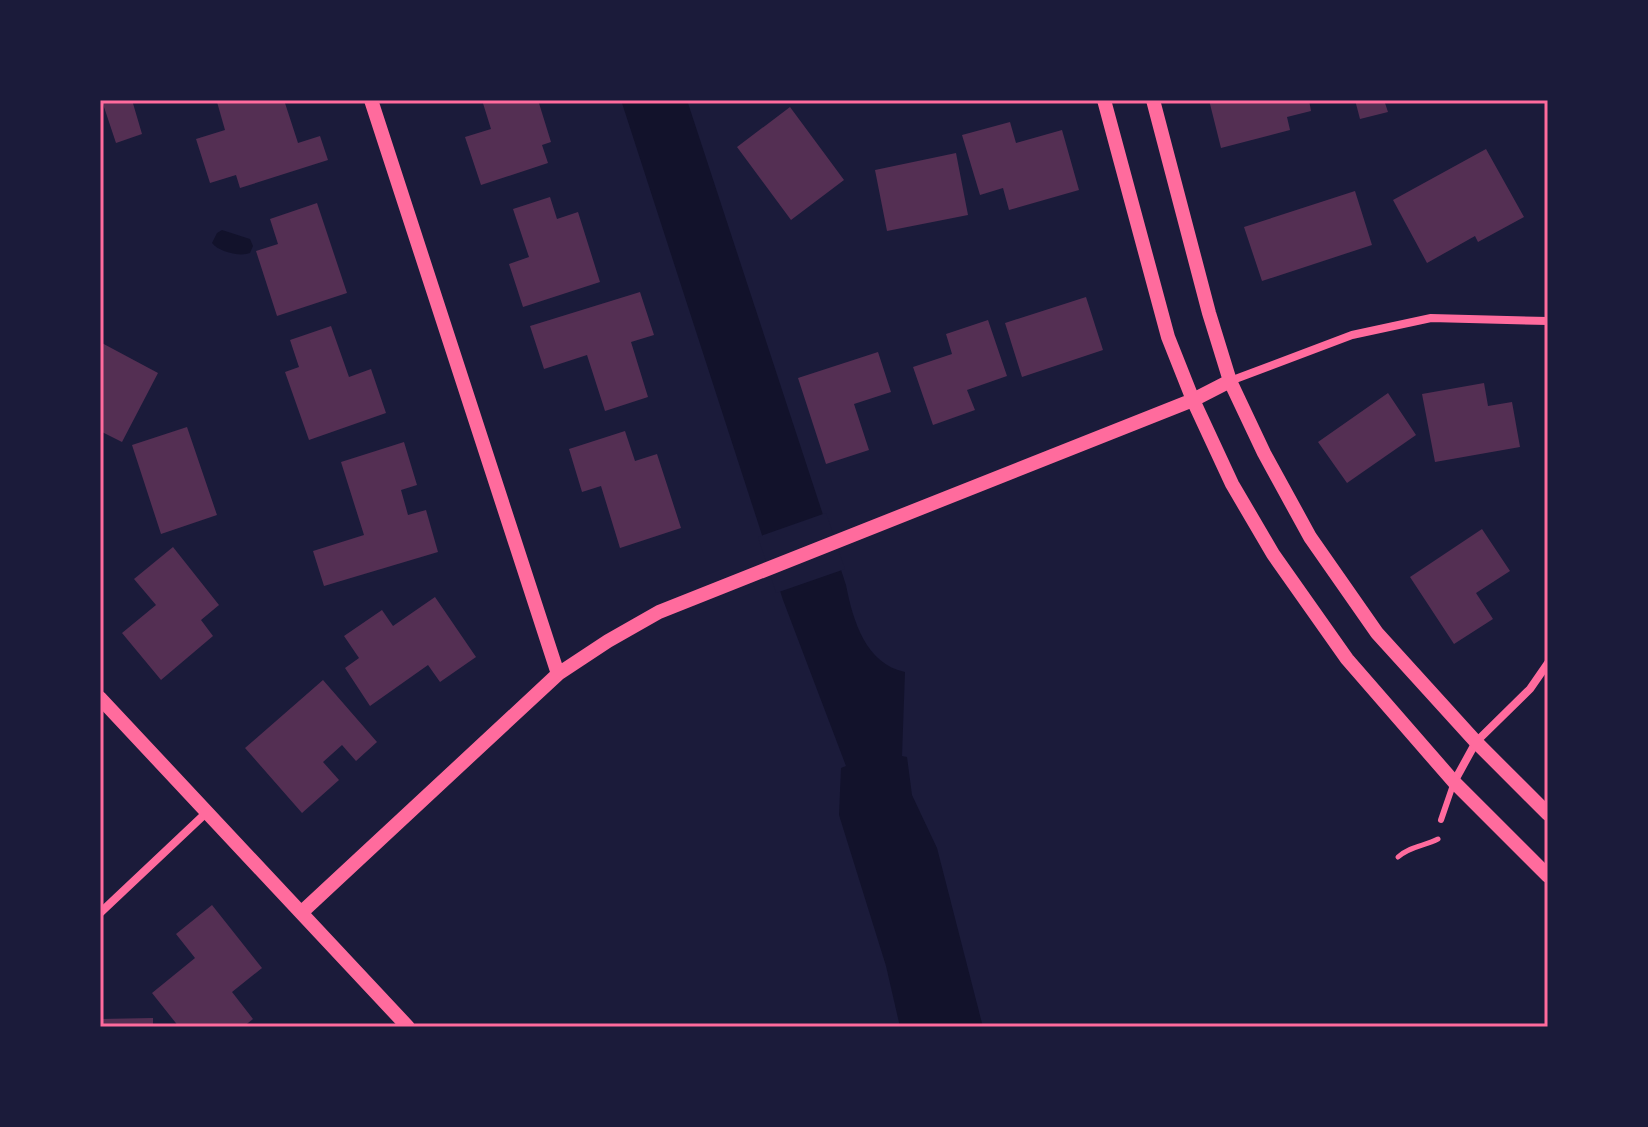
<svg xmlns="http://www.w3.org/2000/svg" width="1648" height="1127" viewBox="0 0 1648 1127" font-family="Karla,sans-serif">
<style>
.water{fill:#12122b}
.pier{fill:#1b1b3a}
.building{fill:#542f53}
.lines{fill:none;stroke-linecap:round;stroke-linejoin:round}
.path{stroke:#ff6b9d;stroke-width:5}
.service{stroke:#ff6b9d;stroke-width:6}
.minor{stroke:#ff6b9d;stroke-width:8}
.tertiary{stroke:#ff6b9d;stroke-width:14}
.neatline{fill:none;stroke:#ff6b9d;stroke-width:3}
</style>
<rect width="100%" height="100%" fill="#1b1b3a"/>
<path class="water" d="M 621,100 L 687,100 L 846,585 C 853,621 866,664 905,672 L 902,756 L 907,757 L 912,795 L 937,848 L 983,1027 L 900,1027 L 886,966 L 839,815 L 841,768 L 846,766 L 783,600 Z
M 222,230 L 250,239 L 253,246 L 250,253 C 240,257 219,252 212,243 L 217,233 Z"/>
<path class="pier" d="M 826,513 L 845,569 L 776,593 L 758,537 Z"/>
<path class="building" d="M 104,100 L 132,100 L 142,134 L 116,143 L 102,101 Z
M 222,100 L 284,100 L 298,143 L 320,136 L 328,160 L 240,188 L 236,175 L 210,183 L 196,139 L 225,130 L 217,102 Z
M 482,100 L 538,100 L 551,142 L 542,145 L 548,163 L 481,185 L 465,137 L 491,129 Z
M 1209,100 L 1309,100 L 1311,111 L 1287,117 L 1290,130 L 1221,148 Z
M 1355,100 L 1384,100 L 1388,112 L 1360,119 Z
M 790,107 L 844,180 L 791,220 L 737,147 Z
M 1010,122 L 1016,143 L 1062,130 L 1079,190 L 1009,210 L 1003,188 L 980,195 L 962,135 Z
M 1486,149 L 1524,217 L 1478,242 L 1475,236 L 1427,263 L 1393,200 Z
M 956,153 L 968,215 L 887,231 L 875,170 Z
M 1355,191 L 1372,245 L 1262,281 L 1244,227 Z
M 550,197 L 557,219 L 578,212 L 600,282 L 523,307 L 509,264 L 529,257 L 513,209 Z
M 317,203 L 347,293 L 277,316 L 256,251 L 278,244 L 270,219 Z
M 640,292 L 654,335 L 631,342 L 648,397 L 605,411 L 587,355 L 544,369 L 530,326 Z
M 1086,297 L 1103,350 L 1022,377 L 1005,323 Z
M 988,320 L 1007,376 L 967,390 L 975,410 L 933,425 L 913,367 L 952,354 L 946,334 Z
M 331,326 L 349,377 L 371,369 L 386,413 L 309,440 L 285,372 L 299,367 L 290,340 Z
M 100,342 L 158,373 L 122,442 L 100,431 Z
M 878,352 L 891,392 L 854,404 L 869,450 L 826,464 L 798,378 Z
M 1484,383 L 1488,406 L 1512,402 L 1520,447 L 1435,462 L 1422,394 Z
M 1388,393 L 1416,435 L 1347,483 L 1318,442 Z
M 187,427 L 217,515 L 161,534 L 132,445 Z
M 625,431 L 635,461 L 657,454 L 681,528 L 620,548 L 601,486 L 582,492 L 569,449 Z
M 404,442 L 417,485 L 401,490 L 408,515 L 426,510 L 438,552 L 324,586 L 313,551 L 364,535 L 341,462 Z
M 1482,529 L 1510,571 L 1476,593 L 1493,619 L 1454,644 L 1410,577 Z
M 173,547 L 219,605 L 201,620 L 213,636 L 161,680 L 122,633 L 156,605 L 134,579 Z
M 435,597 L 476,657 L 440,682 L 428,665 L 370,706 L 345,668 L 359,658 L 344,636 L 382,610 L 393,626 Z
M 323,680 L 377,742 L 356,761 L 342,745 L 323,762 L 339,780 L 302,813 L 245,748 Z
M 212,905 L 262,968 L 232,992 L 253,1019 L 243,1027 L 179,1027 L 152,993 L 195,958 L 176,934 Z
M 153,1018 L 153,1027 L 100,1027 L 100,1019 Z"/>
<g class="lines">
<path class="path" d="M 1398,857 C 1410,846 1425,846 1438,839"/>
<path class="service" d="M 1441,820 L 1453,785"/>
<path class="minor" d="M 1230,381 L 1352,335 L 1431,318 L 1548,321
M 1454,782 L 1476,742 L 1530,689 L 1548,663
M 100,913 L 206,813"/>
<path class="tertiary" d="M 371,100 L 558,674
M 1104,100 L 1168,337 L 1193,400 L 1232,484 L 1273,554 L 1347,659 L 1454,782 L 1548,876
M 1153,100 L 1209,313 L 1230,381 L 1264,453 L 1310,537 L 1377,633 L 1476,742 L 1548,814
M 100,698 L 408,1027
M 302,912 L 558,674 L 608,641 L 659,612 L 1193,400 L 1230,381"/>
</g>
<rect width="1648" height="1127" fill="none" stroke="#1b1b3a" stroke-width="204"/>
<rect x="102" y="102" width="1444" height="923" class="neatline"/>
</svg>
